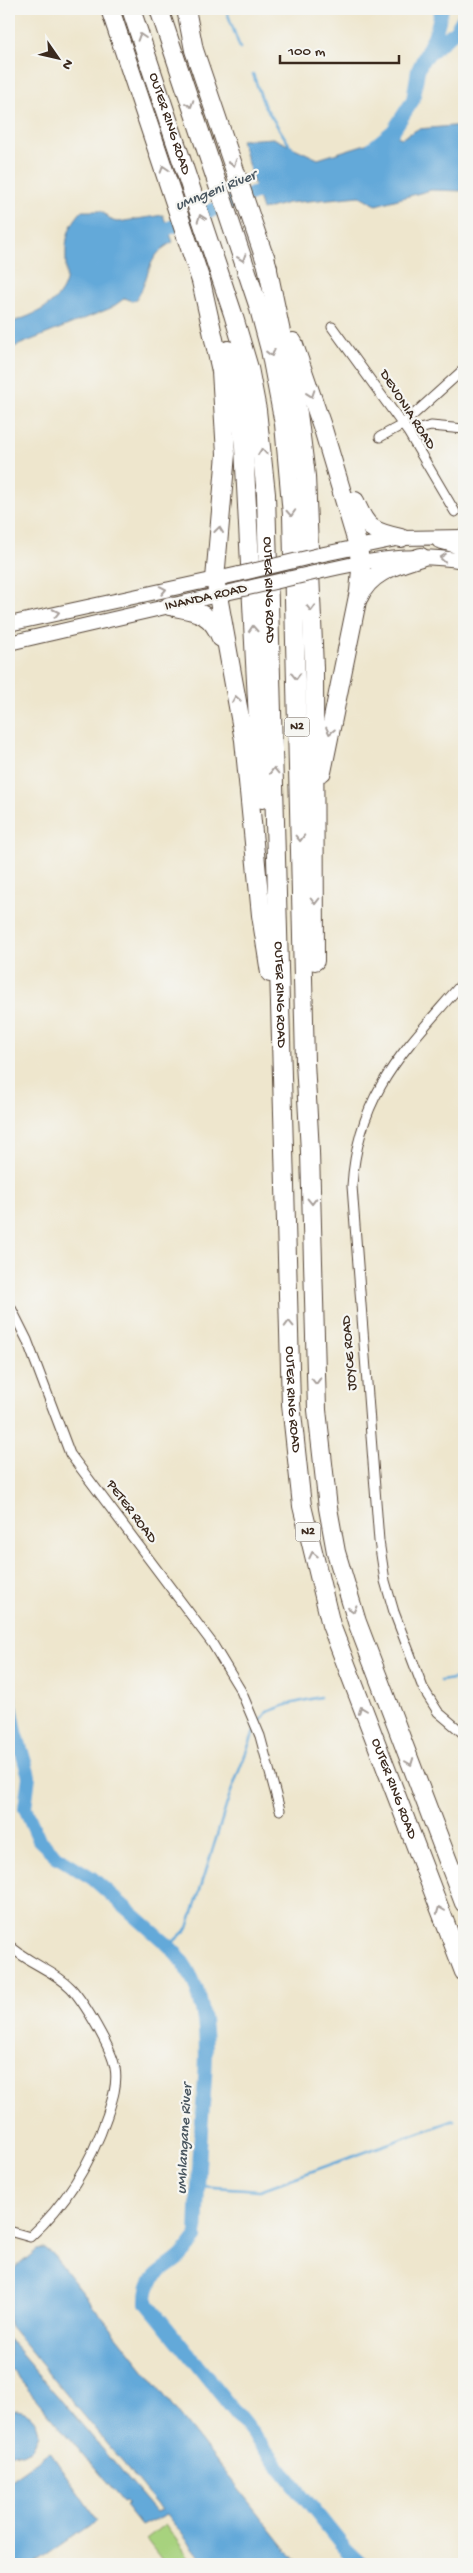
<svg xmlns="http://www.w3.org/2000/svg" width="473" height="2573" viewBox="0 0 473 2573" font-family="'Gochi Hand',sans-serif">
<style>
.green{fill:#a7d27e;stroke:#717e4e}
.water{fill:#63a9d9;stroke:#4f6a7c}
.lines{fill:none;stroke-linecap:round;stroke-linejoin:round}
.stream{stroke:#63a9d9;stroke-width:2.5}
.river{stroke:#63a9d9;stroke-width:14}
.minor-casing{stroke:#564638;stroke-width:11}
.secondary-casing{stroke:#564638;stroke-width:16}
.motorway-casing{stroke:#564638;stroke-width:20}
.minor{stroke:#fff;stroke-width:9}
.secondary{stroke:#fff;stroke-width:14}
.motorway{stroke:#fff;stroke-width:18}
.secondary-bridge-casing{stroke:#564638;stroke-width:16;stroke-linecap:butt}
.secondary-bridge{stroke:#fff;stroke-width:14}
.oneway{stroke:#a79f9a}
.labels{text-anchor:middle;dominant-baseline:central;stroke-width:4.5;stroke-linejoin:round;paint-order:stroke}
.shield{fill:#f6f6f2;stroke:#73675e;stroke-width:1}
.shield-label{font-size:12px;font-weight:bold;fill:#3b2a1e}
.street-label{font-size:14px;fill:#3b2a1e;stroke:#f6f6f2}
.water-label{font-size:15px;font-style:italic;fill:#49565f;stroke:#f6f6f2}
</style>
<rect width="100%" height="100%" fill="#f6f6f2"/>
<filter id="ink" filterUnits="userSpaceOnUse"><feTurbulence type="fractalNoise" baseFrequency=".02" numOctaves="2"/><feDisplacementMap in="SourceGraphic" scale="10" xChannelSelector="R" yChannelSelector="G"/><feConvolveMatrix kernelMatrix="1 2 1 2 8 2 1 2 1" color-interpolation-filters="sRGB"/></filter>
<filter id="wash" filterUnits="userSpaceOnUse"><feTurbulence type="fractalNoise" baseFrequency=".0096" numOctaves="4" result="noise"/><feDisplacementMap in="SourceGraphic" scale="20" xChannelSelector="R" yChannelSelector="G"/><feGaussianBlur stdDeviation="1.12" result="paint"/><feColorMatrix in="noise" values="0 0 0 0 0 0 0 0 0 0 0 0 0 0 0 0 0 1.4 0 .05"/><feComposite in="paint" operator="in"/></filter>
<g filter="url(#wash)">
<rect width="100%" height="100%" fill="#eee6cd"/>
<path class="green" d="M 165,2524 L 194,2564 L 165,2564 L 146,2539 Z"/>
<path class="water" d="M 464,125 L 464,191 L 431,190 L 376,205 L 360,196 L 288,203 L 262,210 L 241,140 L 273,138 L 318,159 L 394,135 L 402,138 L 418,129 Z
M 82,211 L 101,211 L 113,221 L 118,222 L 163,215 L 173,242 C 145,256 151,277 136,300 L 132,301 L 125,298 L 111,308 L 9,349 L 9,323 C 29,317 58,306 65,284 C 67,280 66,274 66,269 C 66,243 64,231 82,211 Z
M 45,2249 L 53,2255 L 298,2564 L 206,2564 L 166,2514 L 141,2526 L 125,2506 L 128,2503 L 126,2501 L 123,2502 L 9,2367 L 9,2339 L 156,2512 L 162,2510 L 9,2325 L 9,2273 L 37,2250 Z
M 17,2410 C 31,2412 38,2421 39,2435 L 32,2449 L 22,2454 L 9,2453 L 9,2412 Z
M 50,2452 L 97,2520 L 34,2564 L 9,2564 L 9,2481 Z"/>
<g class="lines">
<path class="stream" d="M 226,9 L 240,48
M 253,74 L 264,105 L 292,149
M 441,1681 L 464,1677
M 258,1725 L 267,1712 L 289,1704 L 320,1697
M 169,1946 L 188,1928 L 229,1797 L 255,1729
M 198,2186 L 260,2190 L 454,2120"/>
<path class="river" d="M 427,56 L 456,30 L 464,17
M 371,149 L 393,131 L 413,100 L 418,70 L 436,32 L 442,9
M 152,237 L 159,232 L 272,186
M 9,1695 L 16,1732 L 29,1776 L 25,1808 L 39,1840 L 56,1856 L 92,1878 L 169,1946 C 219,1994 205,2069 201,2131 C 199,2167 197,2203 196,2238 C 191,2244 186,2252 180,2257 C 162,2273 146,2274 147,2303 L 347,2551 L 361,2564"/>
</g>
</g>
<g filter="url(#ink)">
<g class="lines">
<defs>
<path id="minor" d="M 332,327 L 408,432 L 455,512
M 408,432 L 431,426 L 464,429
M 380,437 L 402,425 L 464,369
M 464,981 C 406,1049 358,1091 352,1186 L 379,1541 L 385,1581 L 394,1612 L 423,1688 L 438,1712 L 464,1734
M 9,1304 L 27,1340 L 70,1454 L 212,1643 L 241,1691 L 260,1736 L 280,1810
M 9,1945 C 27,1963 54,1970 71,1988 C 84,2002 112,2049 115,2068 C 118,2084 112,2101 107,2116 C 91,2163 67,2203 30,2237 L 9,2231"/>
<path id="secondary" d="M 439,541 L 464,548
M 319,555 L 401,538 L 464,537
M 318,572 C 369,560 412,552 464,561
M 9,624 L 239,574
M 9,643 L 239,590"/>
<g id="motorway">
<path d="M 110,9 L 201,281 L 221,371 L 226,454 L 215,579 L 244,740 L 261,915 L 270,973"/>
<path id="s1" d="M 131,9 L 233,314 L 249,368 L 257,410 L 266,494 L 291,1404 L 302,1506 L 331,1625 L 464,1972"/>
<path d="M 159,9 L 258,305 L 270,350 L 284,424 L 292,515 L 305,1062 L 310,1152 L 317,1410 L 328,1508 L 336,1552 L 357,1622 L 464,1903"/>
<path d="M 186,9 L 194,50 L 268,268"/>
<path d="M 265,256 L 298,413 L 306,476 L 314,668 L 315,961"/>
<path d="M 293,342 L 323,429 L 358,546 L 361,570 L 359,591 L 322,772"/>
<path d="M 228,350 L 239,404 L 244,447 L 262,799"/>
<path d="M 355,501 C 366,528 372,532 401,538"/>
<path d="M 359,597 C 370,571 397,565 421,557"/>
<path d="M 169,606 C 195,611 210,611 221,638"/>
</g>
</defs>
<use href="#minor" class="minor-casing"/>
<use href="#secondary" class="secondary-casing"/>
<use href="#motorway" class="motorway-casing"/>
<use href="#minor" class="minor"/>
<use href="#secondary" class="secondary"/>
<use href="#motorway" class="motorway"/>
<defs>
<path id="secondary-bridge" d="M 239,574 L 319,555
M 239,590 L 318,572"/>
</defs>
<use href="#secondary-bridge" class="secondary-bridge-casing"/>
<use href="#secondary-bridge" class="secondary-bridge"/>
</g>
<defs><path id="oneway-chevron" d="M-2-3.5L2.5 0L-2 3.5" fill="none" stroke-width="1.6" stroke-linecap="round" stroke-linejoin="round" transform="scale(1.25)"/></defs>
<g class="oneway">
<use href="#oneway-chevron" transform="translate(141 37) rotate(-108)"/>
<use href="#oneway-chevron" transform="translate(190 104) rotate(71)"/>
<use href="#oneway-chevron" transform="translate(233 163) rotate(71)"/>
<use href="#oneway-chevron" transform="translate(164 169) rotate(-108)"/>
<use href="#oneway-chevron" transform="translate(201 218) rotate(-109)"/>
<use href="#oneway-chevron" transform="translate(242 258) rotate(71)"/>
<use href="#oneway-chevron" transform="translate(271 353) rotate(76)"/>
<use href="#oneway-chevron" transform="translate(311 394) rotate(71)"/>
<use href="#oneway-chevron" transform="translate(262 452) rotate(-96)"/>
<use href="#oneway-chevron" transform="translate(291 513) rotate(87)"/>
<use href="#oneway-chevron" transform="translate(219 530) rotate(-83)"/>
<use href="#oneway-chevron" transform="translate(443 558) rotate(-176)"/>
<use href="#oneway-chevron" transform="translate(163 590) rotate(-11)"/>
<use href="#oneway-chevron" transform="translate(311 608) rotate(88)"/>
<use href="#oneway-chevron" transform="translate(56 613) rotate(-12)"/>
<use href="#oneway-chevron" transform="translate(253 629) rotate(-93)"/>
<use href="#oneway-chevron" transform="translate(296 676) rotate(88)"/>
<use href="#oneway-chevron" transform="translate(236 699) rotate(-100)"/>
<use href="#oneway-chevron" transform="translate(330 731) rotate(102)"/>
<use href="#oneway-chevron" transform="translate(274 771) rotate(-92)"/>
<use href="#oneway-chevron" transform="translate(300 838) rotate(88)"/>
<use href="#oneway-chevron" transform="translate(315 901) rotate(90)"/>
<use href="#oneway-chevron" transform="translate(312 1201) rotate(89)"/>
<use href="#oneway-chevron" transform="translate(289 1324) rotate(-92)"/>
<use href="#oneway-chevron" transform="translate(316 1381) rotate(89)"/>
<use href="#oneway-chevron" transform="translate(313 1555) rotate(-103)"/>
<use href="#oneway-chevron" transform="translate(353 1609) rotate(73)"/>
<use href="#oneway-chevron" transform="translate(362 1710) rotate(-111)"/>
<use href="#oneway-chevron" transform="translate(410 1762) rotate(69)"/>
<use href="#oneway-chevron" transform="translate(440 1910) rotate(-111)"/>
</g>
</g>
<g class="labels">
<g class="shield">
<rect x="284.5" y="717.5" width="25" height="19" rx="4"/>
<rect x="295.5" y="1522.5" width="25" height="19" rx="4"/>
</g>
<g class="shield-label">
<text x="297" y="727">N2</text>
<text x="308" y="1532">N2</text>
</g>
<g class="street-label">
<text stroke="none"><textPath href="#s1" startOffset="121">OUTER RING ROAD</textPath></text>
<text transform="translate(407 410) rotate(57)">DEVONIA ROAD</text>
<text stroke="none"><textPath href="#s1" startOffset="601">OUTER RING ROAD</textPath></text>
<text transform="translate(206 598) rotate(-13)">INANDA ROAD</text>
<text stroke="none"><textPath href="#s1" startOffset="1006">OUTER RING ROAD</textPath></text>
<text transform="translate(350 1353) rotate(-95)">JOYCE ROAD</text>
<text stroke="none"><textPath href="#s1" startOffset="1411">OUTER RING ROAD</textPath></text>
<text transform="translate(131 1512) rotate(53)">PETER ROAD</text>
<text stroke="none"><textPath href="#s1" startOffset="1816">OUTER RING ROAD</textPath></text>
</g>
<g class="water-label">
<text transform="translate(216 191) rotate(-22)">uMngeni River</text>
<text transform="translate(185 2139) rotate(-87)">uMhlangane River</text>
</g>
</g>
<rect width="473" height="2573" fill="none" stroke="#f6f6f2" stroke-width="30"/>
<g transform="translate(58 58) rotate(124)" stroke="#f6f6f2" stroke-width="4" paint-order="stroke">
<path d="M0-4L9 19L0 12L-9 19Z" fill="#3b2a1e"/>
<text y="-8" font-size="14" font-weight="bold" text-anchor="middle" fill="#3b2a1e">N</text>
</g>
<path d="M280 55v8h119v-8" fill="none" stroke="#3b2a1e" stroke-width="2.5"/>
<text x="288" y="55" font-size="15" fill="#3b2a1e" stroke="#f6f6f2" stroke-width="4" paint-order="stroke">100 m</text>
</svg>
